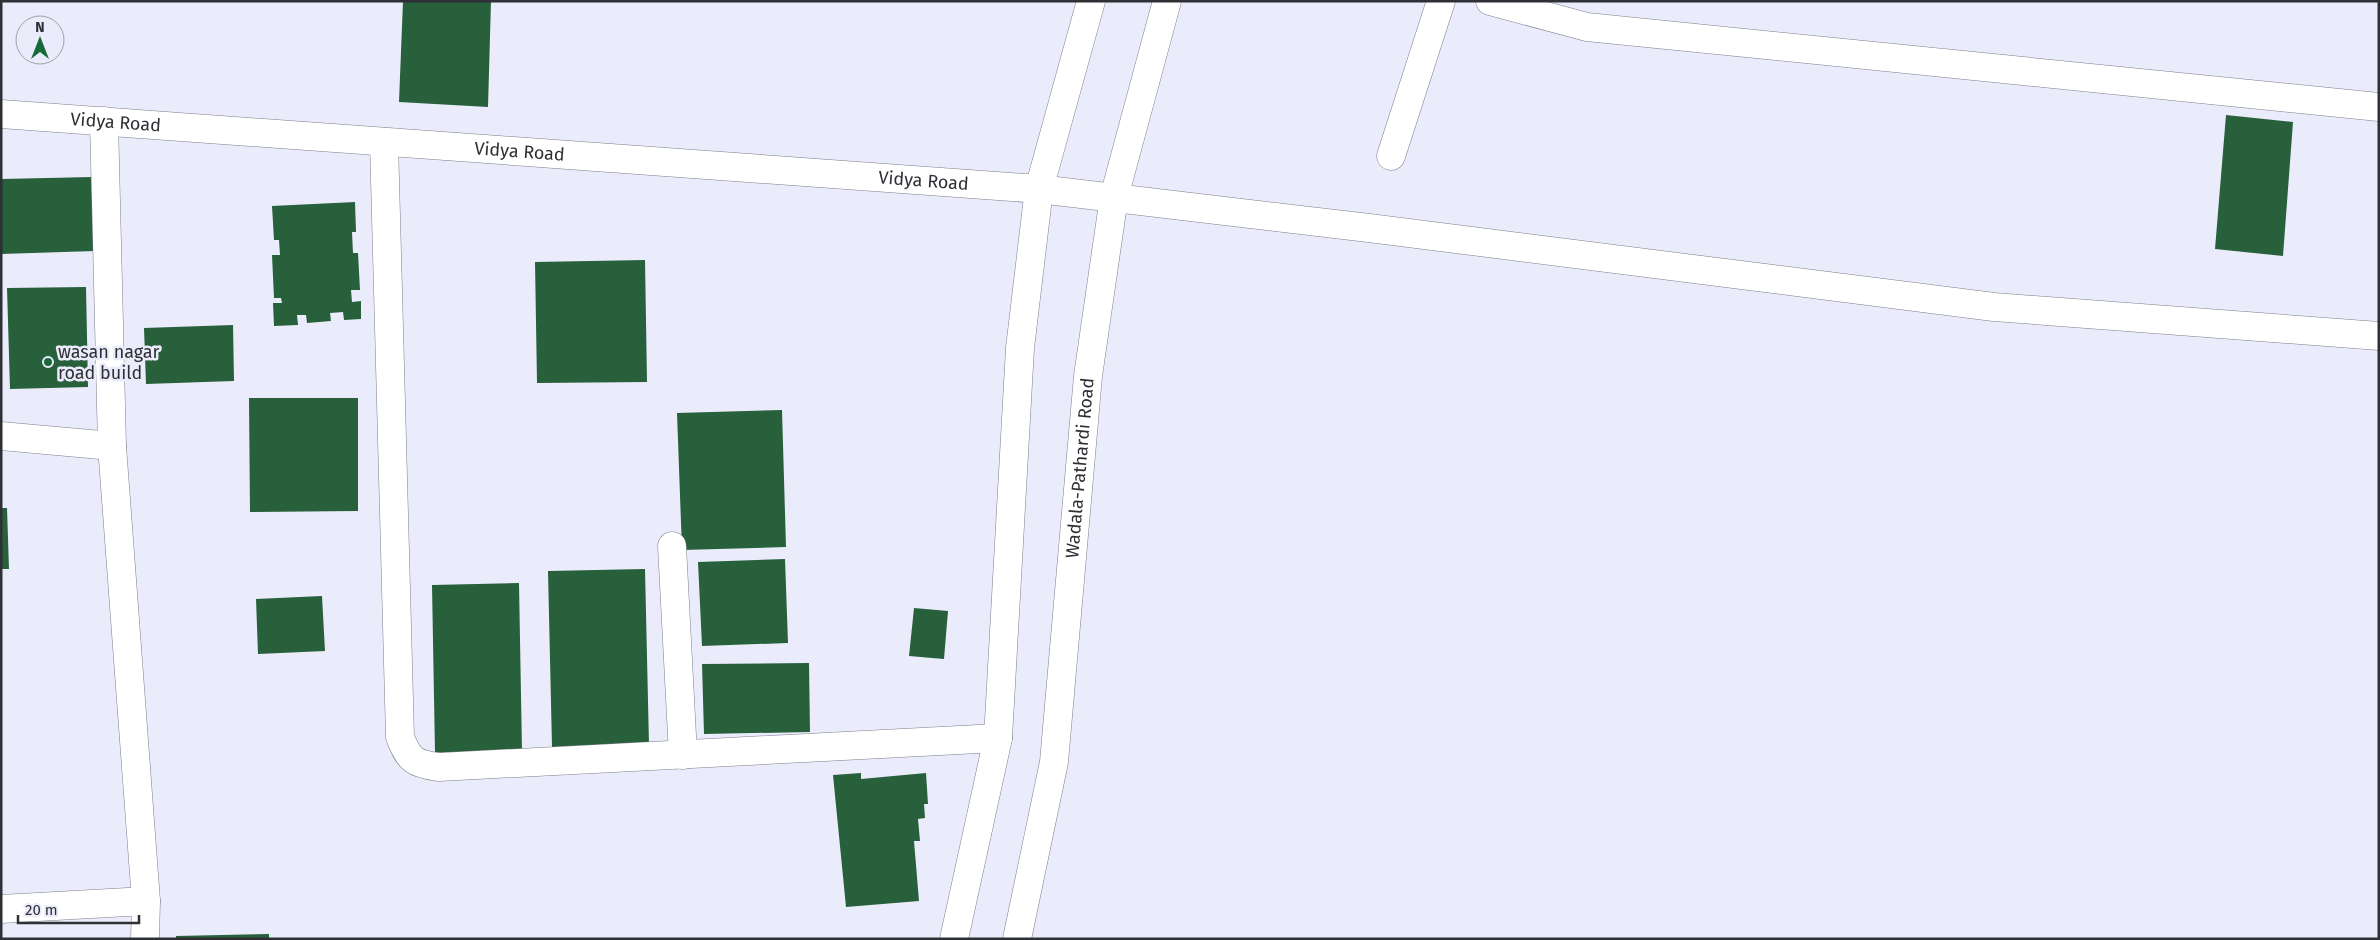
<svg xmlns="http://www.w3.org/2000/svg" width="2380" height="940" viewBox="0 0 2380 940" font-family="'Fira Sans',sans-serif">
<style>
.building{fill:#27603b}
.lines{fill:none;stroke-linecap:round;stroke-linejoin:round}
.minor-casing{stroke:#7d7e8b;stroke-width:29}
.major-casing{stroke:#7d7e8b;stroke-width:29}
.minor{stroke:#fff;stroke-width:28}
.major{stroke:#fff;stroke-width:28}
.poi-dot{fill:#196a3a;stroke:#ebecfb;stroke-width:2}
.labels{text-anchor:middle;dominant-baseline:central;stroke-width:5;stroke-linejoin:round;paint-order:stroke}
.street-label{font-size:18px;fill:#2f3035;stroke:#ebecfb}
.poi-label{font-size:18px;fill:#2f3035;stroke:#ebecfb;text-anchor:start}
</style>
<rect width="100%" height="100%" fill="#ebecfb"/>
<path class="building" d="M 403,1 L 491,1 L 488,107 L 399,102 Z
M 2226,115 L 2293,122 L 2283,256 L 2215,249 Z
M 92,177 L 95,251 L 1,254 L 1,179 Z
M 355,202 L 356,232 L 352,232 L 353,253 L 358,253 L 360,290 L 351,290 L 352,302 L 361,301 L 361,319 L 344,320 L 343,312 L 330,313 L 331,321 L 307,323 L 306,315 L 297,315 L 298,325 L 274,326 L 273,303 L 282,303 L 281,298 L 274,298 L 272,255 L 280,255 L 279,240 L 274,240 L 272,206 Z
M 645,260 L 647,382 L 537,383 L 535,262 Z
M 86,287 L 88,387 L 10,389 L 7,288 Z
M 233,325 L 234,381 L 146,384 L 144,328 Z
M 249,398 L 358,398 L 358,511 L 250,512 Z
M 782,410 L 786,547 L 682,550 L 677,413 Z
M 1,508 L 7,508 L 9,569 L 1,569 Z
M 785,559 L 788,643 L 702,646 L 698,562 Z
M 645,569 L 649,745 L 552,747 L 548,571 Z
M 519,583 L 522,752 L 435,753 L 432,585 Z
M 322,596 L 325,651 L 258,654 L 256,599 Z
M 914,608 L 948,611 L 944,659 L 909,656 Z
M 809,663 L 810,732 L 704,734 L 702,664 Z
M 861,773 L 861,779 L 926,773 L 928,804 L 924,804 L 925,818 L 918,819 L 920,841 L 914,841 L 919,901 L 846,907 L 833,775 Z
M 269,934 L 269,939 L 176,939 L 176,936 Z"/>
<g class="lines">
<defs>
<g id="minor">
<path d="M 1490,1 L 1587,27 L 2379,107"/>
<path id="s1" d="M 1,114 L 1039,189 L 1369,228 L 1994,307 L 2379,336"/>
<path d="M 104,121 L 112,446 L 146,901 L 145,939"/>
<path d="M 384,142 L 400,737 C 409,760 414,764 439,767 L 998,738"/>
<path d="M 1391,156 L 1441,1"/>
<path d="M 1,436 L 112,446"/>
<path d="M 672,546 L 683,755"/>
<path d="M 1,909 L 146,901"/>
</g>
<g id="major">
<path d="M 954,939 L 998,738 L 1020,348 L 1039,189 L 1091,1"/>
<path id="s2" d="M 1017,939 L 1054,762 L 1088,376 L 1114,197 L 1167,1"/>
</g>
</defs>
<use href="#minor" class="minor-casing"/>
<use href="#major" class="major-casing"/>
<use href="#minor" class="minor"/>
<use href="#major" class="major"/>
</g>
<circle class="poi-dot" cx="48" cy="362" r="5"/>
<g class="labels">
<g class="street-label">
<text stroke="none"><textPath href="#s1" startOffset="115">Vidya Road</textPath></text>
<text stroke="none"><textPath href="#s1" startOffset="520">Vidya Road</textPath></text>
<text stroke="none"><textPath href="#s1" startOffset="925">Vidya Road</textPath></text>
<text stroke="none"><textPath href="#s2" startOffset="476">Wadala-Pathardi Road</textPath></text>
</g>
<g class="poi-label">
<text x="58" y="352">wasan nagar<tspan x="58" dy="21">road build</tspan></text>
</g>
</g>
<rect width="2380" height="940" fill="none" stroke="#2f3035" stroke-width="5"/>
<g transform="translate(40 40)"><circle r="24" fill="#ebecfb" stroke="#a0a1ac"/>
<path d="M0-4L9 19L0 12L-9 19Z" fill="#196a3a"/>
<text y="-8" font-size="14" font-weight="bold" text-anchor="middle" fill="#2f3035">N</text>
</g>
<path d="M18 915v8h121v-8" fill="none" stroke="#2f3035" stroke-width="2.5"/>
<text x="25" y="915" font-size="15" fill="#2f3035" stroke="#ebecfb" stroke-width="4" paint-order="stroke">20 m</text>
</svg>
